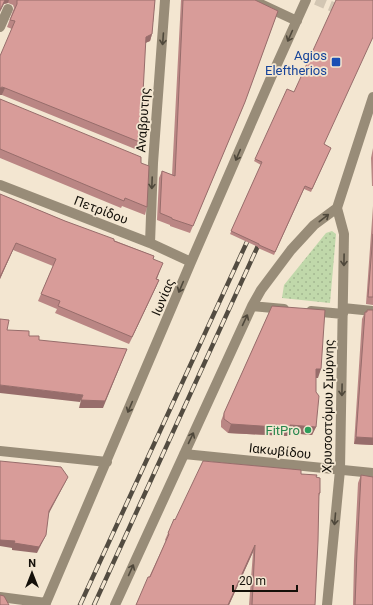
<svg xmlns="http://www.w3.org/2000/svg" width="373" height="605" viewBox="0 0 373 605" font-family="Roboto,sans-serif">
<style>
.grass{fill:url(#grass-dots)}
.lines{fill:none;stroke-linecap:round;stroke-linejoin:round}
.minor-tunnel{stroke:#d2c6b3;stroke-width:10;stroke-dasharray:10 5;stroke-linecap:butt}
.minor{stroke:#988c78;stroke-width:10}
.rail-casing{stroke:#534c41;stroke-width:4.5}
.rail{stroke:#f3e6d1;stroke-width:3;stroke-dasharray:9;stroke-linecap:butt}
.wall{fill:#ba8684}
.shaded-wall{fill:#976d6b}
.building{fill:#d89c99;stroke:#976d6b}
.oneway{stroke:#4f483b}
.transit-dot{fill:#1a4fb4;stroke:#f3e6d1;stroke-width:1.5}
.leisure-dot{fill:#2e9e5b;stroke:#f3e6d1;stroke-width:1.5}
.labels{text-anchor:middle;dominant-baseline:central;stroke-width:3.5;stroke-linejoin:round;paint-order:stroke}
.transit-label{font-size:13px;fill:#164399;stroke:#f3e6d1;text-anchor:end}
.street-label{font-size:13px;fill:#141009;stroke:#f3e6d1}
.leisure-label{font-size:13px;fill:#27864d;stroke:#f3e6d1;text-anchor:end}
</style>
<defs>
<pattern id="grass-dots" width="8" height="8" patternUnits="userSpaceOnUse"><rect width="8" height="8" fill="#c0d8aa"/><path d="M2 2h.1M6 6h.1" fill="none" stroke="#a4b891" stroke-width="1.8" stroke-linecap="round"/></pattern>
</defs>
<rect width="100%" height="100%" fill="#f3e6d1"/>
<path class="grass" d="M 332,231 L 336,234 L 330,303 L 282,298 L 284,285 L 326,233 Z"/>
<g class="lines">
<path class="minor-tunnel" d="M 316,0 L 345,12"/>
<path class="minor" d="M 252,0 L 297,21
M 0,27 L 8,9
M 0,185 L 150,243 L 191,262
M 150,243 L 153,163 L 165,0
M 252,306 L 284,309
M 343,308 L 373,311
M 311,311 L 343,314
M 0,451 L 107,462
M 184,454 L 373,473
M 0,597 L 46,603
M 45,605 L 191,262 L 273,73 L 306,0
M 115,605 L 252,306 L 261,290 L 291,250 L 314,225 L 337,208 L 373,97
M 327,605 L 340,470 L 344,234 L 337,208"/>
<defs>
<path id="rail" d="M 80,605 L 252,231
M 94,605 L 262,237"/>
</defs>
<use href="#rail" class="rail-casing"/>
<use href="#rail" class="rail"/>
</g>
<path class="wall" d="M 0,0 L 155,0 L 152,34 L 150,41 L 145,43 L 143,93 L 142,143 L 140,151 L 2,95 L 12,29 L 7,27 L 14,8 L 13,5 L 8,3 L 4,4 Z
M 181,0 L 255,0 L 278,11 L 242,109 L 190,233 L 170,226 L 170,225 L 157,220 L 159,178 L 162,171 L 172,175 Z
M 0,99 L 141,163 L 147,207 L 145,215 L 122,206 L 121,208 L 0,158 Z
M 324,144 L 330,150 L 311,192 L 304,189 L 274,255 L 258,248 L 258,247 L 230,234 L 261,165 L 254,161 L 255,159 Z
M 373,148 L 373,186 L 372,186 L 371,158 Z
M 0,194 L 65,221 L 154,256 L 153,259 L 160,270 L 157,279 L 159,280 L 156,287 L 129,344 L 55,313 L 57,309 L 38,301 L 53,266 L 13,250 L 0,279 Z
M 373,206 L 373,305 L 366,304 Z
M 272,306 L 318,378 L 316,378 L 316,427 L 312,435 L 289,433 L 287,436 L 228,433 L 221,427 L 221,421 L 224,413 Z
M 367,310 L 373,445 L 354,444 L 362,319 L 365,312 L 366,312 Z
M 301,474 L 316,477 L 320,493 L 319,496 L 315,605 L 249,605 L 253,552 L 229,605 L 136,605 L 166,541 L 165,540 L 168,533 L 175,520 Z
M 361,475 L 373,605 L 353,605 L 354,561 L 358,483 Z"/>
<path class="shaded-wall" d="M 5,0 L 9,0 L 8,3 L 4,4 L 0,12 L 0,10 Z
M 152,34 L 150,41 L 143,44 L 146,37 Z
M 2,87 L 5,88 L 2,95 L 0,95 L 0,88 Z
M 16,243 L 13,250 L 0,279 L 0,277 Z
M 159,280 L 156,287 L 129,344 L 132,337 Z
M 127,349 L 103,408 L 79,408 L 81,400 Z
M 316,369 L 321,369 L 318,378 L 313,378 Z
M 0,385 L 83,395 L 80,402 L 0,393 Z
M 231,424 L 290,425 L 316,427 L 312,435 L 289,433 L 287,436 L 228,433 Z
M 356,437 L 373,438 L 373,445 L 354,444 Z
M 68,477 L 65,483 L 47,517 L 49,511 Z
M 46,535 L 37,553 L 12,550 L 12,548 L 0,546 L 0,540 Z
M 255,545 L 253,552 L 229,605 L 228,605 Z"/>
<path class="building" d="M 0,0 L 5,0 L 0,10 Z
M 17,0 L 155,0 L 152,34 L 146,37 L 143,93 L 147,95 L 142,143 L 5,88 L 2,87 L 0,88 L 0,56 L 15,21 L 10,20 L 17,4 Z
M 183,0 L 255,0 L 278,11 L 245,102 L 193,226 L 172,219 L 172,218 L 160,213 L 162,171 L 175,176 Z
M 336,0 L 373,0 L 373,37 L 324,144 L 331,148 L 312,189 L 305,186 L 275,252 L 259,245 L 259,244 L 231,231 L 262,162 L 255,159 L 287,89 L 294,92 Z
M 0,99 L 141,157 L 141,163 L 149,166 L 147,207 L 125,198 L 124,201 L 0,149 Z
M 0,194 L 65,221 L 114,239 L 114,241 L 154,256 L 153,259 L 163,263 L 156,279 L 159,280 L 132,337 L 58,306 L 60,301 L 41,294 L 56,259 L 16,243 L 0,277 Z
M 373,234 L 373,297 L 368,297 Z
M 272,306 L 325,310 L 321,369 L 316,369 L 316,392 L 319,396 L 316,427 L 290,425 L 290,428 L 231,424 L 224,419 L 224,413 Z
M 367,310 L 373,310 L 373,438 L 356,437 L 365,312 L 367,312 Z
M 0,319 L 9,320 L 7,330 L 29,331 L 29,336 L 39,336 L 39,340 L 127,349 L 105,401 L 81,400 L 83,395 L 0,385 Z
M 0,461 L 61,467 L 68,477 L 49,511 L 46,535 L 39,547 L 14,543 L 15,541 L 0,540 Z
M 203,461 L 301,470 L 301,474 L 317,475 L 316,477 L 320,478 L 320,493 L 319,493 L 318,541 L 315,605 L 252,605 L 255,545 L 228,605 L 136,605 L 148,577 L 150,577 L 169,534 L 168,533 L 174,519 L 175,520 Z
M 361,475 L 373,477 L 373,605 L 355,605 L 357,552 Z
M 0,595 L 4,596 L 9,605 L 0,605 Z"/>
<defs><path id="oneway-shaft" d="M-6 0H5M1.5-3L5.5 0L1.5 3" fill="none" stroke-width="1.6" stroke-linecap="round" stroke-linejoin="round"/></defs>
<g class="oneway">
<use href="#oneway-shaft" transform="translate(290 36) rotate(114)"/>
<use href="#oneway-shaft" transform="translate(163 39) rotate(94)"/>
<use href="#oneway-shaft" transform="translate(238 155) rotate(113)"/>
<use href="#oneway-shaft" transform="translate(152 183) rotate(92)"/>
<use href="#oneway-shaft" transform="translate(324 218) rotate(-38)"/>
<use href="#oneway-shaft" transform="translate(344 260) rotate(91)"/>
<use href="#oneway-shaft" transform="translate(181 287) rotate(113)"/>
<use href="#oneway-shaft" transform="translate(245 320) rotate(-65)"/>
<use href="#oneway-shaft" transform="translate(342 390) rotate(91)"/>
<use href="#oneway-shaft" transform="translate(130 407) rotate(113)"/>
<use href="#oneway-shaft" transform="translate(191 438) rotate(-65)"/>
<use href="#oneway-shaft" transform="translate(335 519) rotate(95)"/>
<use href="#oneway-shaft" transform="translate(131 570) rotate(-66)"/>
</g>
<rect class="transit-dot" x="331" y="57" width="10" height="10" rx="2"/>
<circle class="leisure-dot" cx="308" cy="430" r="4"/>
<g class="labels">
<g class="transit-label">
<text x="327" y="55">Agios<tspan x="327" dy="15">Eleftherios</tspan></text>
</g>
<g class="street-label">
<text transform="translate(143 120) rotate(-86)">Αναβρυτης</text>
<text transform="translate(101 210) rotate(21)">Πετρίδου</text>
<text transform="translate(163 297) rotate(-67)">Ιωνίας</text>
<text transform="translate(328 406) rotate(-89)">Χρυσοστόμου Σμύρνης</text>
<text transform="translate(280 451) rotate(6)">Ιακωβίδου</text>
</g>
<g class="leisure-label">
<text x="300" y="430">FitPro</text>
</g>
</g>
<g transform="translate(32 573)" stroke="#f3e6d1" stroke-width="3" paint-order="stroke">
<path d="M0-3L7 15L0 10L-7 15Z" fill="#141009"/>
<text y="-6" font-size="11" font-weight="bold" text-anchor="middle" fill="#141009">N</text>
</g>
<path d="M233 585v6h64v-6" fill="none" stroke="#141009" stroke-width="2"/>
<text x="239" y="585" font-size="12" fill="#141009" stroke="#f3e6d1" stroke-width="3" paint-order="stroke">20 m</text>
</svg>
